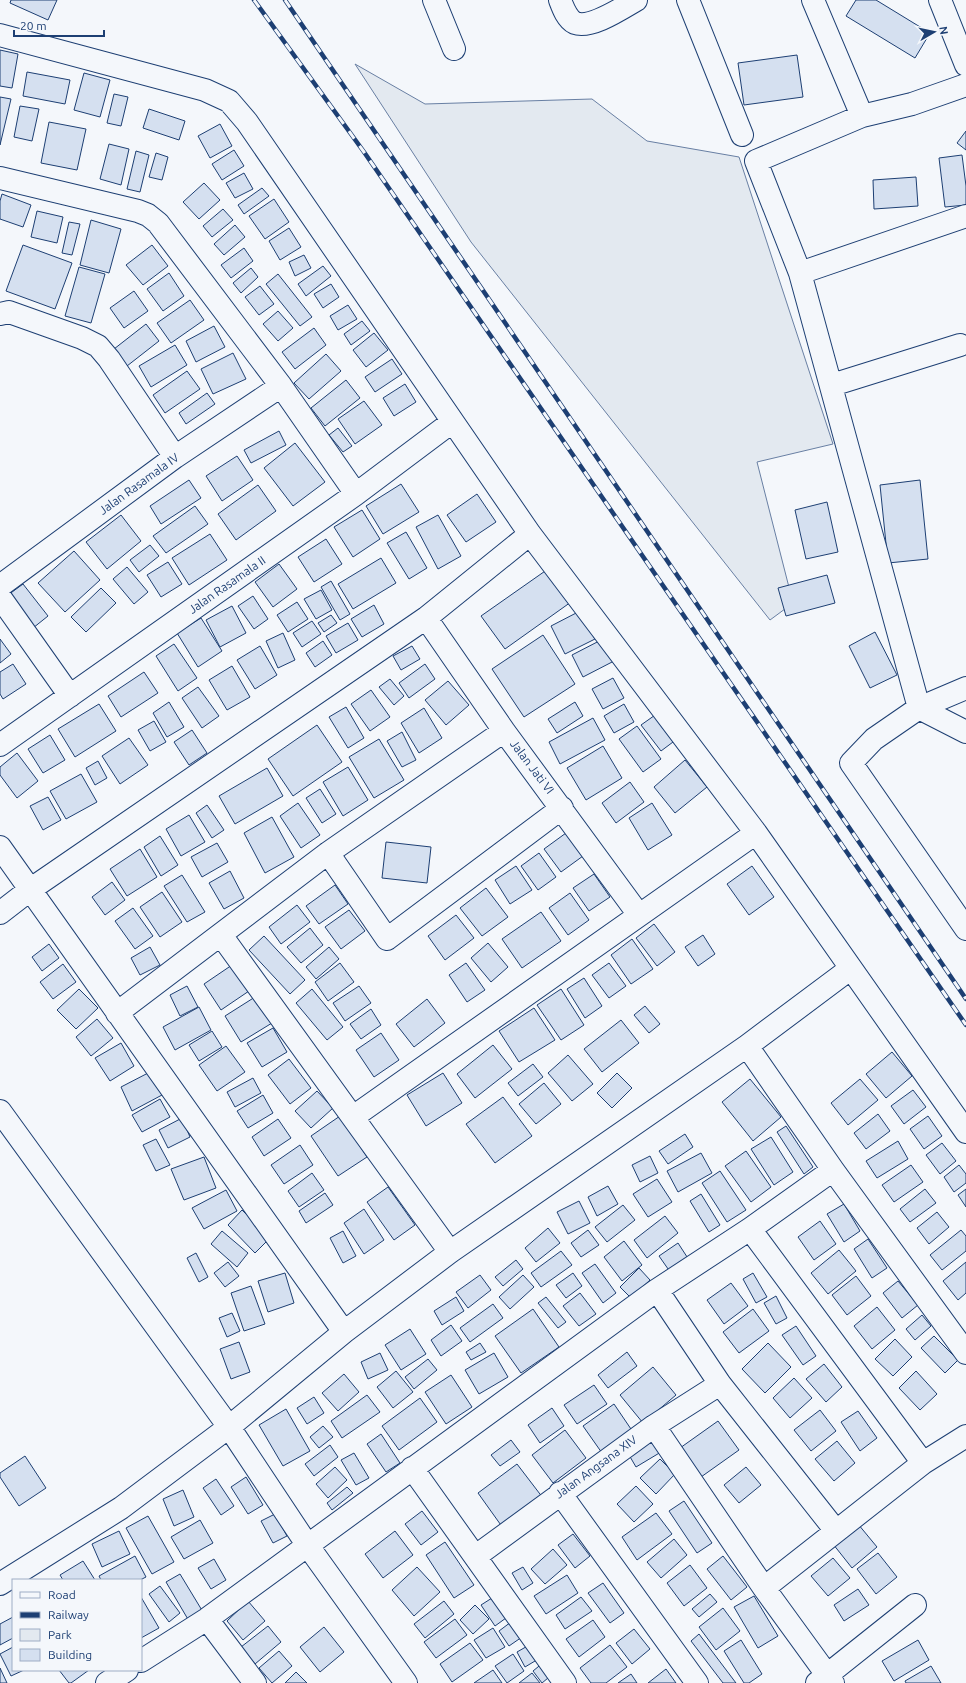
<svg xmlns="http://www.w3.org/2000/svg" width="966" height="1683" viewBox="0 0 966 1683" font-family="Ubuntu,sans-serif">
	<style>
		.green { fill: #e3e9f0; stroke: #687fa3 }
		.building { fill: #d5e0f0; stroke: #1d3f73 }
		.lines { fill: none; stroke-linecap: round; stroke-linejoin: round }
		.minor-casing { stroke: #1d3f73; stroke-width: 24 }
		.minor { stroke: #f4f7fb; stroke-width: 22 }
		.rail-casing { stroke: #1d3f73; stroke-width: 4.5 }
		.rail { stroke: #f4f7fb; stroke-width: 3; stroke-dasharray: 9; stroke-linecap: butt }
		.labels { text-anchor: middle; stroke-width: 3; stroke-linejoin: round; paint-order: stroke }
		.street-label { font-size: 12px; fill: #1d3f73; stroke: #f4f7fb }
	</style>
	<rect width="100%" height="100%" fill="#f4f7fb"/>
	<!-- green -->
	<path class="green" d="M355 64 425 104 592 99 647 141 739 157 833 444 757 462 793 603 770 620 471 242Z"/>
	<!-- building -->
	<path class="building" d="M11 0H57L48 20 10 3Z
		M856 0H876L930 33 915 58 846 16Z
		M0 50 18 54 12 88 0 86Z
		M797 55 803 97 744 105 738 63Z
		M27 72 70 80 65 104 23 96Z
		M84 73 110 80 100 117 74 110Z
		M114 94 128 97 121 126 107 123Z
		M0 97 11 99 0 145Z
		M20 106 39 109 32 141 14 137Z
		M149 109 185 121 179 140 143 128Z
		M49 122 86 129 77 170 41 163Z
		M220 124 232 146 210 158 198 136Z
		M966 131V150L957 143Z
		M109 144 129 149 121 185 100 179Z
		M234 150 244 166 222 180 212 164Z
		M136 151 149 155 140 192 127 189Z
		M156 153 168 157 162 180 149 177Z
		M962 155 966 186V205L945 207 939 158Z
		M244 173 253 189 235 198 226 183Z
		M916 177 918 206 874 209 873 180Z
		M204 183 220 200 199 219 183 202Z
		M262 188 269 196 244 214 238 205Z
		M2 194 31 205 23 227 0 219V201Z
		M274 199 289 222 265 239 249 216Z
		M223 209 233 220 212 237 203 226Z
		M37 211 63 217 57 243 31 237Z
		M91 220 121 229 109 273 80 265Z
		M69 222 80 224 72 255 62 253Z
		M235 225 245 237 224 255 214 244Z
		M289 228 301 247 280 260 269 241Z
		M23 245 72 263 55 309 6 291Z
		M152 245 168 266 143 285 126 265Z
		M244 248 253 261 231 278 221 265Z
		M304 255 311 268 295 276 289 262Z
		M323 266 331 276 306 296 298 284Z
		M79 267 105 274 91 323 65 316Z
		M251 268 258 277 241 293 233 283Z
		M169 273 184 296 163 311 147 289Z
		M278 274 312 317 300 326 266 284Z
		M331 284 339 297 323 308 314 294Z
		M260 286 274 304 259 315 245 297Z
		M134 291 148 311 124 328 110 308Z
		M190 300 204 320 171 343 157 323Z
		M348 305 357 319 338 330 330 316Z
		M278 311 293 328 278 341 263 324Z
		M362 321 370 331 351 345 344 334Z
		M146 324 159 341 127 366 114 349Z
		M214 326 225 347 196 362 186 341Z
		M314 328 326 345 295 369 282 352Z
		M374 333 388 350 366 367 353 350Z
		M175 345 187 365 151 387 139 366Z
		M233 353 246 379 213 394 201 369Z
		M326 354 341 371 309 399 294 383Z
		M392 359 402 374 375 392 365 377Z
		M187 371 200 389 165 413 153 395Z
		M346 380 360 398 325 426 311 408Z
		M405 384 416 402 394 416 383 398Z
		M207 393 215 404 186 424 179 413Z
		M364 401 382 425 355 444 338 419Z
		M338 428 352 446 343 452 329 435Z
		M279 431 286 445 251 463 244 450Z
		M295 443 325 482 293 506 264 468Z
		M237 456 253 480 222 501 206 476Z
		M189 480 201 498 161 524 150 506Z
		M920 480 928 559 888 563 880 485Z
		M401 484 419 512 383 534 366 506Z
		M258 485 276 511 236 540 218 514Z
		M477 494 496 522 466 542 447 515Z
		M827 502 838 552 806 559 795 510Z
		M195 506 208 524 166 553 153 536Z
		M362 510 380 539 353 557 334 527Z
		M121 515 141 541 107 569 86 542Z
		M438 515 461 556 438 569 416 527Z
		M406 532 427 568 409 579 387 543Z
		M210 534 227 560 189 585 172 558Z
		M326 539 342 564 314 582 298 557Z
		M150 545 159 556 139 572 130 560Z
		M74 551 100 580 65 612 38 583Z
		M381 558 396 583 353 609 338 584Z
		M168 562 182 584 161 597 147 575Z
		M279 564 297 589 273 607 255 582Z
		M127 567 148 592 134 604 113 579Z
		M548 569 571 602 505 649 481 616Z
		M827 575 835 603 786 616 778 588Z
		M331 581 350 614 340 620 321 587Z
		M23 584 48 616 33 628 8 595Z
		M101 588 116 603 86 632 71 617Z
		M321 590 332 610 316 619 304 599Z
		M253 596 268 619 254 629 238 606Z
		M297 602 308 619 288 632 277 615Z
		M374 605 384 624 362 637 351 619Z
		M232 606 246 633 220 647 206 620Z
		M580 611 595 639 565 654 551 626Z
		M331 615 337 623 324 632 318 623Z
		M201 618 222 651 198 667 177 633Z
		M312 621 321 634 302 647 293 633Z
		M348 623 358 640 336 653 326 636Z
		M875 632 897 675 870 688 849 646Z
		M283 633 295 660 278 668 266 641Z
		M543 635 575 684 524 717 492 669Z
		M0 639 11 654 0 663Z
		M603 639 614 661 583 677 572 655Z
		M323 641 332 655 315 667 306 653Z
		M174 644 197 678 178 691 156 656Z
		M260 646 277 675 255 689 237 660Z
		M412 646 420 659 401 670 393 656Z
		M13 664 26 684 3 699 0 694V672Z
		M425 664 435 679 409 698 399 683Z
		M232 666 250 697 227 710 209 680Z
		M144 672 158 693 121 717 108 696Z
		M613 678 624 698 603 709 592 689Z
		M390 679 404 696 394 705 379 687Z
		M448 681 469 705 446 725 425 700Z
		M198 687 219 716 202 728 182 698Z
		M371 690 390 717 370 731 351 704Z
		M169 702 184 727 167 737 153 713Z
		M575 702 583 716 557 733 548 719Z
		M99 704 116 731 75 757 58 729Z
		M624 704 634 722 614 733 604 716Z
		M346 707 364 738 348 748 329 717Z
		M424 708 442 738 419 753 401 723Z
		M658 713 677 739 661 751 641 725Z
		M593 718 605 740 560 764 549 742Z
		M154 721 166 742 150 751 138 730Z
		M317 725 342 762 293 796 268 759Z
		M637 726 661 759 643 772 619 739Z
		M192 730 207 753 189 765 174 742Z
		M402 732 416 760 402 767 387 741Z
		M50 735 65 760 43 773 28 749Z
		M129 738 148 765 120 784 102 756Z
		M379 739 404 780 374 798 349 757Z
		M603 746 622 778 586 800 567 768Z
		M17 753 38 781 17 798 0 775V767Z
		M685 760 707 787 675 813 654 787Z
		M98 761 107 778 95 785 86 768Z
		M348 767 368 800 343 816 323 782Z
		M267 768 283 796 235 824 219 796Z
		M81 774 97 802 66 819 50 791Z
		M630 782 644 802 616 823 602 803Z
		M320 789 336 814 322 823 306 798Z
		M48 797 61 820 43 830 30 806Z
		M298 803 320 835 301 848 280 816Z
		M652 803 672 835 648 850 629 818Z
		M207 805 224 830 212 838 196 813Z
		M189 815 205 842 181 856 166 829Z
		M272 817 294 857 265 873 244 833Z
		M566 833 583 856 561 872 544 849Z
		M160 836 178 865 161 876 144 847Z
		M386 842 431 847 427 883 382 878Z
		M217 843 228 862 202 877 191 857Z
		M140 849 157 877 127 896 110 869Z
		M539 853 556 877 538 890 521 866Z
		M516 866 532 890 510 904 495 880Z
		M752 866 774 897 749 915 727 884Z
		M230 871 244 898 224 909 209 883Z
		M594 874 610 897 589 911 573 888Z
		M182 875 205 912 187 922 164 886Z
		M112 882 125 900 105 915 92 897Z
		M335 885 348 904 319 924 306 906Z
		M486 888 508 917 482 936 460 908Z
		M162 892 182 922 160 937 140 907Z
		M570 893 589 920 568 935 549 908Z
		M297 905 310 922 281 944 269 927Z
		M133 908 153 936 135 949 115 921Z
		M349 910 365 931 341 949 325 927Z
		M541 912 561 941 522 968 502 939Z
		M456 915 474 938 445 960 428 936Z
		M654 924 675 952 657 966 636 938Z
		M310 928 323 945 301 963 287 947Z
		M703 935 715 954 698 966 685 947Z
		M264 936 305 980 290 994 249 950Z
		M632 939 653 969 631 984 611 955Z
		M488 943 508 967 491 982 471 958Z
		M49 944 59 958 42 971 32 957Z
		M150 947 160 965 140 975 131 958Z
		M329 947 339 959 316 979 306 967Z
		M340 963 354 982 328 1001 315 982Z
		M466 963 485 990 467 1002 449 975Z
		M609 963 626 986 609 998 592 975Z
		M63 964 76 982 53 999 40 982Z
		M232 965 249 991 221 1010 204 984Z
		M584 978 602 1006 585 1018 567 989Z
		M187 986 198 1007 180 1016 170 995Z
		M359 986 371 1003 345 1021 333 1003Z
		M79 989 98 1008 76 1029 57 1010Z
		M312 989 343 1027 327 1040 296 1003Z
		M561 989 584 1025 561 1040 537 1005Z
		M255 997 272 1023 241 1042 225 1016Z
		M427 999 445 1023 414 1047 396 1024Z
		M645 1006 660 1024 649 1033 634 1015Z
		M199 1007 211 1030 175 1050 163 1027Z
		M534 1008 555 1040 519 1062 499 1031Z
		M371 1009 381 1025 361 1039 350 1024Z
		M97 1019 113 1038 91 1056 76 1037Z
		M621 1020 639 1043 602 1072 584 1049Z
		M273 1028 287 1052 262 1067 247 1043Z
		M212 1031 222 1047 199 1061 189 1045Z
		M381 1033 399 1060 374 1077 356 1050Z
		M121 1043 134 1066 110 1081 95 1058Z
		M493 1045 512 1069 475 1098 457 1074Z
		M226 1046 245 1072 217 1091 199 1065Z
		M892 1052 912 1076 886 1098 866 1074Z
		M568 1055 593 1084 572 1101 548 1073Z
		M289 1059 311 1088 290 1104 268 1075Z
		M533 1064 543 1077 518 1096 508 1083Z
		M150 1072 162 1095 132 1111 121 1087Z
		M443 1073 462 1103 426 1126 407 1095Z
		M617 1073 632 1088 612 1108 597 1093Z
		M253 1078 261 1093 235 1107 227 1092Z
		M750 1079 781 1117 753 1141 722 1102Z
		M860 1079 878 1100 848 1125 831 1103Z
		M544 1083 561 1104 536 1124 519 1104Z
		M913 1090 926 1107 904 1124 891 1106Z
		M317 1091 333 1108 311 1128 295 1111Z
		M263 1095 273 1113 248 1128 237 1111Z
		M503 1097 532 1136 495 1163 466 1124Z
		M160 1099 170 1117 142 1132 132 1115Z
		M878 1114 890 1131 866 1149 854 1133Z
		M340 1116 367 1157 338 1176 311 1136Z
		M928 1116 942 1136 924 1149 910 1129Z
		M182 1118 190 1137 168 1148 159 1130Z
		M278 1119 291 1138 264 1156 252 1137Z
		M786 1126 813 1167 804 1174 777 1132Z
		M685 1134 693 1147 668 1164 659 1151Z
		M771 1137 793 1172 774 1185 751 1149Z
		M156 1139 170 1165 156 1171 143 1145Z
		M898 1141 908 1159 877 1178 866 1161Z
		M942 1143 956 1161 940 1174 926 1155Z
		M300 1145 313 1165 284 1184 271 1165Z
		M746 1151 771 1187 751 1202 725 1166Z
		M701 1153 712 1173 678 1192 667 1171Z
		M650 1156 658 1173 640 1182 632 1165Z
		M204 1157 216 1188 184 1200 171 1169Z
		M911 1165 923 1182 894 1202 882 1185Z
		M959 1165 966 1174V1183L954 1192 944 1177Z
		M720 1171 746 1210 727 1222 702 1183Z
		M312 1173 324 1190 299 1207 288 1191Z
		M657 1179 672 1202 648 1217 633 1194Z
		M608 1186 618 1204 597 1216 588 1197Z
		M388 1187 415 1225 394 1240 367 1202Z
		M925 1189 936 1203 910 1222 900 1209Z
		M966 1189V1207L958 1195Z
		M226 1190 237 1211 204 1229 192 1208Z
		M325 1193 333 1205 306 1223 299 1211Z
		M701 1194 720 1225 709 1232 690 1201Z
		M579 1201 590 1223 568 1234 557 1212Z
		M844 1204 860 1231 844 1242 827 1214Z
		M623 1205 635 1220 607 1242 595 1227Z
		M364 1209 384 1240 364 1254 344 1223Z
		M242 1210 270 1238 255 1253 228 1225Z
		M937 1212 949 1227 929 1244 917 1228Z
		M665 1216 678 1233 647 1258 634 1240Z
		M820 1221 836 1244 814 1260 798 1237Z
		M548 1228 560 1243 536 1262 525 1248Z
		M588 1230 599 1245 581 1257 571 1243Z
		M961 1230 966 1236V1251L942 1270 930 1255Z
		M222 1231 248 1253 237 1267 211 1244Z
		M343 1231 356 1256 343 1263 330 1238Z
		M868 1239 887 1268 872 1278 854 1249Z
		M624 1241 642 1265 622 1281 604 1257Z
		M678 1243 691 1263 673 1276 659 1256Z
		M839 1250 856 1271 828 1294 811 1273Z
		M561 1251 572 1265 541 1287 531 1273Z
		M196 1253 208 1277 199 1282 187 1258Z
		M516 1260 523 1269 503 1286 495 1277Z
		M228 1262 239 1276 225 1287 214 1273Z
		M966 1262V1293L958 1300 943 1281Z
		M595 1264 616 1293 603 1303 582 1273Z
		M639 1268 650 1280 631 1298 620 1287Z
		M285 1273 294 1303 268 1312 258 1281Z
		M573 1273 582 1286 566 1298 556 1285Z
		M753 1273 767 1297 756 1303 743 1279Z
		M480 1275 491 1290 468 1308 456 1292Z
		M523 1275 534 1287 510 1309 499 1297Z
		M856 1276 871 1296 847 1315 832 1295Z
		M898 1281 918 1305 902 1318 883 1293Z
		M731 1283 748 1306 724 1324 707 1300Z
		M251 1286 265 1324 244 1331 231 1293Z
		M580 1293 596 1314 579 1326 563 1306Z
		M776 1296 787 1318 776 1324 764 1303Z
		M456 1297 464 1311 442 1325 434 1311Z
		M546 1297 566 1322 558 1328 538 1303Z
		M493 1304 503 1318 470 1342 460 1328Z
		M877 1307 895 1330 872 1349 854 1326Z
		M533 1309 559 1347 521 1373 495 1336Z
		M753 1309 769 1331 739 1353 723 1332Z
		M232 1313 240 1331 227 1337 219 1318Z
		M922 1315 931 1326 915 1340 906 1329Z
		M451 1325 462 1341 441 1356 431 1340Z
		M796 1326 816 1356 803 1365 782 1335Z
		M410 1329 426 1354 401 1370 385 1345Z
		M934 1336 958 1360 945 1373 921 1348Z
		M895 1339 912 1357 893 1376 875 1359Z
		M239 1342 250 1372 231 1379 220 1349Z
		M480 1343 486 1352 471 1360 466 1352Z
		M768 1343 791 1367 765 1393 742 1369Z
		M627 1352 637 1366 608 1388 598 1375Z
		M380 1353 388 1370 368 1379 361 1362Z
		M494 1353 508 1377 479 1394 465 1370Z
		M428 1359 437 1370 414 1389 405 1377Z
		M824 1364 842 1387 826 1402 806 1379Z
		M653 1367 676 1395 643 1423 620 1395Z
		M396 1371 413 1392 393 1408 377 1387Z
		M916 1371 937 1394 920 1410 899 1388Z
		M344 1374 359 1392 338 1411 322 1393Z
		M451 1375 472 1407 446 1424 425 1392Z
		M794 1378 812 1398 790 1418 773 1398Z
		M594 1385 607 1404 577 1424 564 1405Z
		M367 1395 380 1412 342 1438 331 1421Z
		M314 1397 324 1413 307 1424 297 1408Z
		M420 1398 437 1422 399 1450 382 1426Z
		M614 1404 633 1432 602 1453 583 1426Z
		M552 1408 564 1426 540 1443 528 1425Z
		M286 1409 310 1451 283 1466 259 1425Z
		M820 1410 836 1431 811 1451 794 1430Z
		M858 1411 877 1438 860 1451 841 1422Z
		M718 1421 739 1450 701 1477 680 1448Z
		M323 1426 333 1437 319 1448 310 1437Z
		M565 1430 586 1458 553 1483 532 1455Z
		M381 1434 400 1463 386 1472 367 1444Z
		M511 1440 520 1452 500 1466 491 1455Z
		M654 1440 661 1452 636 1467 629 1455Z
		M837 1441 855 1463 834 1481 815 1459Z
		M330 1445 338 1457 314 1476 305 1464Z
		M354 1453 369 1478 356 1485 341 1460Z
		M25 1456 46 1488 19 1506 0 1477V1473Z
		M660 1459 675 1474 656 1494 640 1478Z
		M517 1464 543 1498 503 1528 478 1493Z
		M335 1467 347 1480 328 1498 316 1484Z
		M746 1467 761 1485 739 1503 724 1485Z
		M246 1477 263 1505 248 1514 231 1487Z
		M216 1479 234 1506 221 1515 203 1488Z
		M636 1486 653 1504 634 1522 617 1504Z
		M347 1487 353 1493 332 1510 327 1503Z
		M183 1490 194 1517 174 1526 163 1499Z
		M684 1501 712 1543 697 1553 669 1511Z
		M422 1511 438 1532 421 1545 405 1524Z
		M656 1513 672 1534 637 1560 622 1537Z
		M275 1514 287 1536 273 1543 261 1521Z
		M148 1516 174 1562 152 1574 126 1528Z
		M200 1520 213 1543 184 1559 171 1537Z
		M858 1524 877 1547 852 1568 833 1544Z
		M119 1531 130 1554 102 1567 92 1544Z
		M395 1531 413 1555 383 1578 365 1554Z
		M573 1534 590 1556 575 1568 558 1545Z
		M674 1539 687 1555 661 1578 647 1562Z
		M445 1542 474 1585 454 1598 426 1555Z
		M553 1549 567 1565 545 1584 531 1569Z
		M878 1553 897 1577 876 1594 857 1569Z
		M135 1556 146 1577 140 1580H101L99 1576Z
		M723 1556 747 1587 731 1600 707 1569Z
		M833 1558 850 1578 828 1596 811 1576Z
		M214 1559 226 1580 211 1589 198 1568Z
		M83 1561 95 1580H63L60 1575Z
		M690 1565 707 1588 684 1606 667 1583Z
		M417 1567 440 1592 414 1616 392 1590Z
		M523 1567 533 1583 522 1590 512 1573Z
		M180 1574 203 1612 189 1621 166 1582Z
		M567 1575 578 1593 546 1614 534 1596Z
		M603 1583 624 1613 610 1623 588 1593Z
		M160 1586 180 1613 169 1622 149 1594Z
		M858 1589 869 1605 844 1621 834 1605Z
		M710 1594 717 1602 699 1617 692 1609Z
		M754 1596 778 1636 758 1648 734 1607Z
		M141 1597 159 1628 141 1638Z
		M581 1597 592 1611 565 1629 556 1615Z
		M492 1598 506 1618 495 1626 481 1605Z
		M248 1601 265 1621 243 1640 227 1621Z
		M444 1601 454 1614 425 1638 414 1624Z
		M475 1605 489 1619 473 1634 460 1620Z
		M723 1608 740 1631 716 1650 699 1627Z
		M13 1617V1638L0 1645V1624Z
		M455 1619 467 1635 436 1658 424 1642Z
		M593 1620 605 1637 579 1657 566 1639Z
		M511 1622 522 1637 509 1646 499 1631Z
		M268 1626 281 1642 255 1664 241 1647Z
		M324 1627 344 1652 320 1672 300 1647Z
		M493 1628 505 1647 486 1658 474 1640Z
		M634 1629 650 1649 632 1664 616 1643Z
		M699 1634 736 1683H723L691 1641Z
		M741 1640 762 1674 749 1683H744L724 1651Z
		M918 1640 929 1660 894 1681 882 1661Z
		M470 1643 483 1660 452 1682 440 1664Z
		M531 1644 540 1658 525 1667 517 1652Z
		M610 1645 627 1667 606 1683H591L580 1668Z
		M13 1647V1670H24L11 1676 0 1654Z
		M279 1651 292 1666 272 1683 259 1668Z
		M513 1654 524 1671 507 1683 495 1666Z
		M544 1662 554 1673 542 1683 533 1671Z
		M931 1666 941 1683H906L905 1681Z
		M0 1668 7 1683H0Z
		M666 1669 676 1683H648Z
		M59 1670H89L71 1683H69Z
		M493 1670 502 1683H474Z
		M296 1672 307 1683H285Z
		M532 1673 540 1683H519Z
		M631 1674 637 1683H618Z"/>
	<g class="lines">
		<defs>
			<path id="minor" d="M434 0 454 49
				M560 0C563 8 567 19 575 23 591 29 622 8 636 0
				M688 0 742 135
				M813 0 862 116
				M940 0 966 65
				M0 35 205 90 229 101 247 122 530 534 756 833 966 1132
				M966 85 912 104 862 116 756 161 800 273 919 708 966 732
				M0 178 138 211 148 215 158 223 281 386 356 494
				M800 273 966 216
				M0 314 9 312 82 338 98 346 109 359 175 457
				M832 385 960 345
				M0 586 175 457 281 386
				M0 597 70 696
				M426 618 504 731 639 915
				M966 688 919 708 874 739 851 763 966 929
				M0 745 356 494 452 422
				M0 847 344 1332
				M328 853 387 939 562 808
				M0 913 31 889 426 618 530 534
				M221 935 450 1252
				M117 1013 328 853 504 731
				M747 1046 833 1170 966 1353
				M0 1111 229 1427 308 1546 406 1683
				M353 1117 756 833
				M750 1229 923 1463
				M657 1290 720 1384 836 1531
				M654 1426 764 1588 833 1683
				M412 1468 565 1683
				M560 1493 697 1683
				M476 1556 654 1426 720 1384
				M0 1584 121 1508 229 1427 344 1332 450 1252 747 1046 850 969
				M764 1588 923 1463 966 1436
				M207 1619 255 1683
				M141 1661 207 1619 657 1290 750 1229 833 1170
				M107 1683 127 1670
				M817 1683 915 1605"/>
		</defs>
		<!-- minor casing -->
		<use href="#minor" class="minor-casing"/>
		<!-- minor -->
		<use href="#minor" class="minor"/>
		<defs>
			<path id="rail" d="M254 0 364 152 966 1025
				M285 0 966 999"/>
		</defs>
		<!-- rail casing -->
		<use href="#rail" class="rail-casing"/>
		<!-- rail -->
		<use href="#rail" class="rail"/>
	</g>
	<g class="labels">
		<!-- street labels -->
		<g class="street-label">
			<text transform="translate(139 484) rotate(-36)" y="4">Jalan Rasamala IV</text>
			<text transform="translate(227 585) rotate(-35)" y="4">Jalan Rasamala II</text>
			<text transform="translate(532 767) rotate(53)" y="4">Jalan Jati VI</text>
			<text transform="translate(596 1467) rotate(-36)" y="4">Jalan Angsana XIV</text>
		</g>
	</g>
	<!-- legend -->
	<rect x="12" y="1579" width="130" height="92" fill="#f4f7fb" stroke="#9eadc5"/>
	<rect x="20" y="1592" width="20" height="6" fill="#f4f7fb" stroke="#9eadc5"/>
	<text x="48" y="1599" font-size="12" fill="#1d3f73">Road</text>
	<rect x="20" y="1612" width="20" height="6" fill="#1d3f73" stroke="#9eadc5"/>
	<text x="48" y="1619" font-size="12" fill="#1d3f73">Railway</text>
	<rect x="20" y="1629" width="20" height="12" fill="#e3e9f0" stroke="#9eadc5"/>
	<text x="48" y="1639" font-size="12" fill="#1d3f73">Park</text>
	<rect x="20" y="1649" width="20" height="12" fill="#d5e0f0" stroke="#9eadc5"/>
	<text x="48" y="1659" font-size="12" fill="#1d3f73">Building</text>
	<!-- north arrow -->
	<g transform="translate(934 32) rotate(81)" stroke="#f4f7fb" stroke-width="3" paint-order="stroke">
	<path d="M0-3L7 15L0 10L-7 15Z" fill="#1d3f73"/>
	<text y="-6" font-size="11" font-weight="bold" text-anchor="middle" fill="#1d3f73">N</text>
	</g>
	<!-- scale -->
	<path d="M14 30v6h90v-6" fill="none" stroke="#1d3f73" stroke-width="2"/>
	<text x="20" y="30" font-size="12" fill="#1d3f73" stroke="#f4f7fb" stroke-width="3" paint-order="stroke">20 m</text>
</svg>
